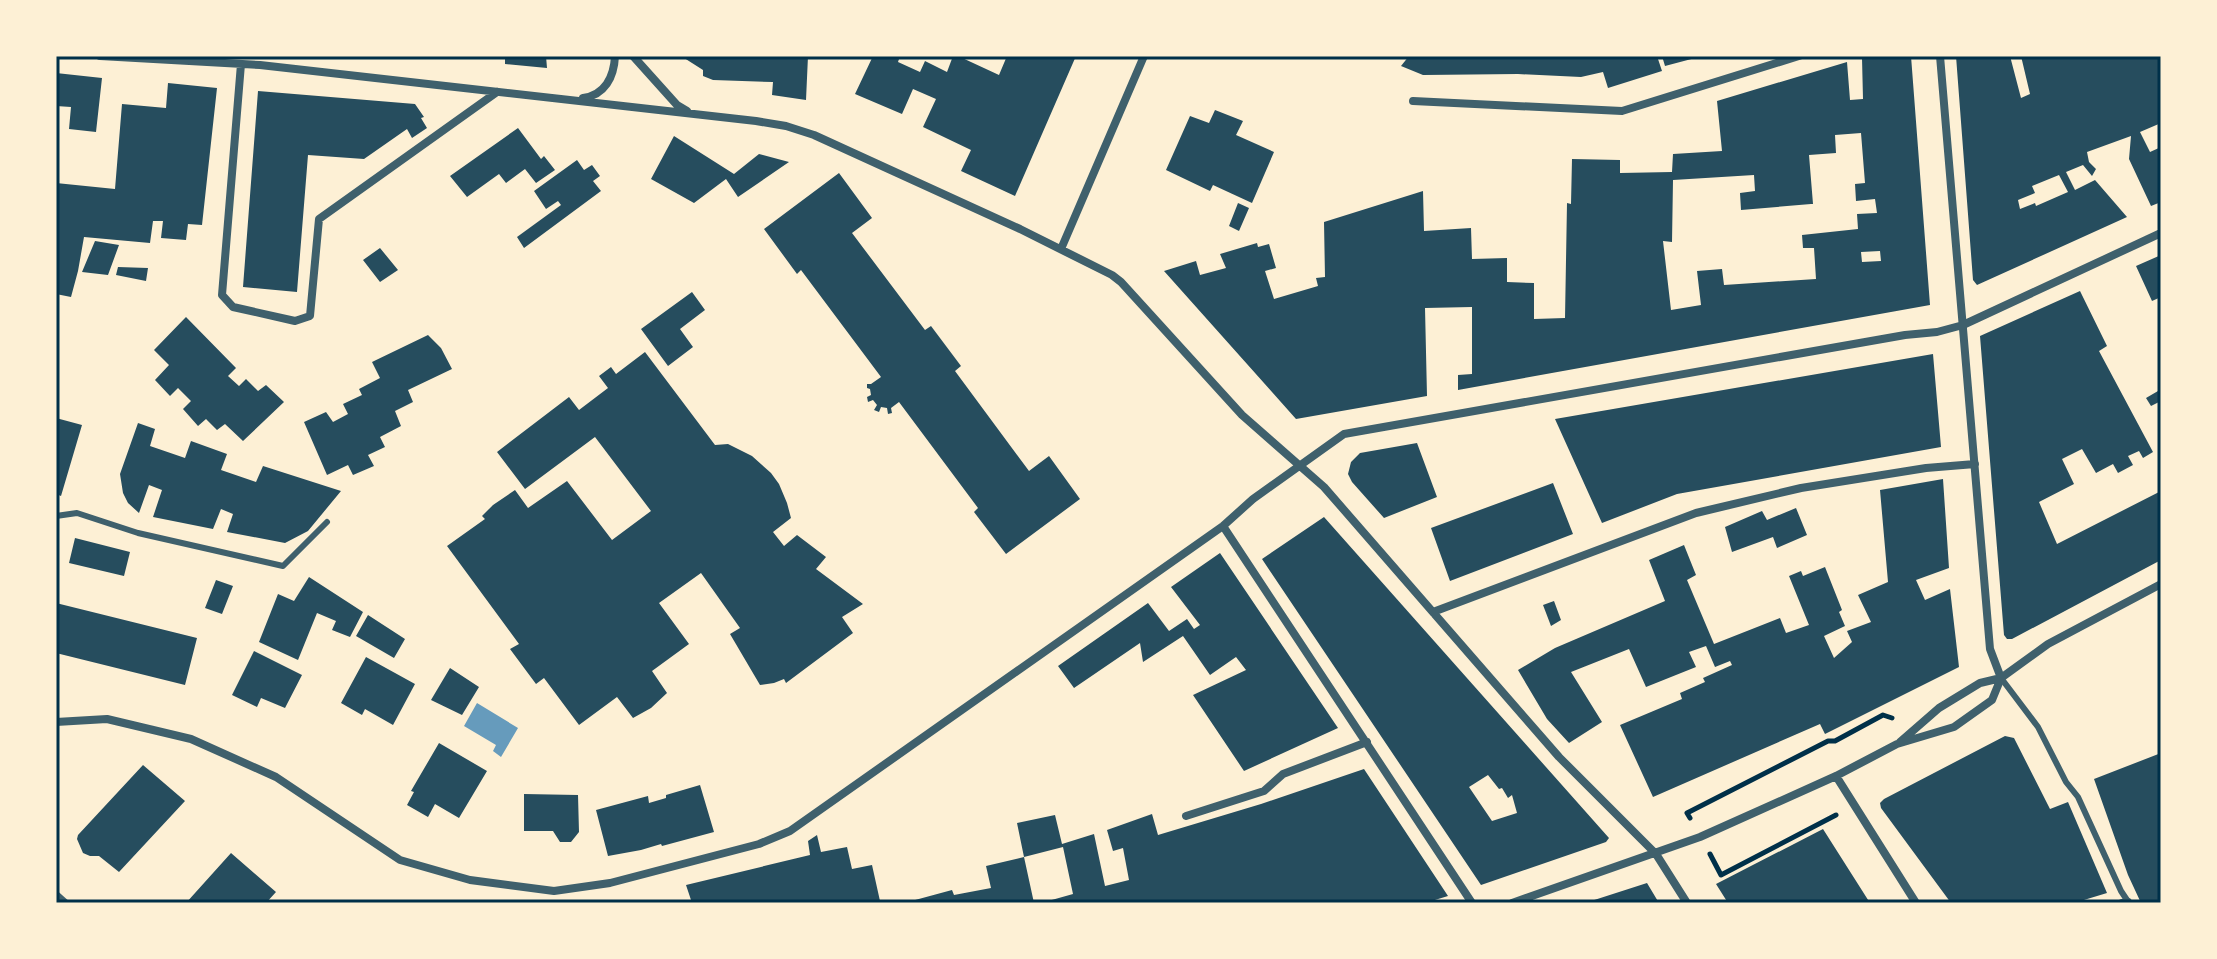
<svg xmlns="http://www.w3.org/2000/svg" width="2217" height="959" viewBox="0 0 2217 959" font-family="'PT Sans',sans-serif">
	<style>
		.water { fill: #669bbc }
		.building { fill: #264d5e; fill-rule: evenodd }
		.lines { fill: none; stroke-linecap: round; stroke-linejoin: round }
		.path { stroke: #003049; stroke-width: 5 }
		.service { stroke: #3f606c; stroke-width: 6 }
		.minor { stroke: #3f606c; stroke-width: 8 }
		.neatline { fill: none; stroke: #003049; stroke-width: 3 }
	</style>
	<rect width="100%" height="100%" fill="#fdf0d5"/>
	<!-- water -->
	<path class="water" d="M477 703 518 728 501 757 493 751 496 745 464 726Z"/>
	<!-- building -->
	<path class="building" d="M505 56H546L547 68 505 64Z
		M681 56H808L806 100 772 95 773 82 713 80 703 76V70Z
		M873 56H900L898 62 920 72 925 61 947 72 953 56H958L999 75 1007 56H1076L1015 196 961 171 971 150 923 127 936 99 913 89 902 114 855 94Z
		M1409 56H1657L1662 71 1608 88 1603 72 1581 77 1518 74 1423 75 1401 66Z
		M1662 56H1699V57L1665 66Z
		M1868 56H1911L1930 305 1458 390V375L1472 374V307L1425 308 1427 396 1296 419 1164 271 1196 261 1200 275 1226 268 1220 254 1257 243 1258 247 1269 244 1276 268 1265 271 1274 299 1318 286 1316 278 1325 277 1324 222 1423 191 1424 231 1471 228 1472 259 1507 258V282L1534 283V319L1565 318 1567 203 1571 204 1572 159 1620 160V173L1672 172 1673 154 1722 151 1717 101 1847 62 1850 100 1863 99 1862 58ZM1861 133 1865 183 1855 184 1856 201 1875 199 1877 213 1857 214 1858 229 1802 235 1803 248H1814L1816 279 1724 285 1722 269 1697 271 1701 305 1671 310 1663 241 1672 242 1673 180 1754 175 1755 191 1740 193 1741 210 1811 204H1813L1809 155 1836 153 1835 135ZM1880 251 1881 261 1862 262 1861 252Z
		M1956 56H2010L2021 98 2030 94 2021 56H2161V123L2140 132 2150 152 2161 147V202L2151 206 2129 159 2131 136 2087 152 2089 162 2096 169 2092 176 2083 165 2066 172 2075 190 2095 180 2127 217 1977 285 1973 280ZM2059 175 2068 192 2036 206 2035 203 2020 209 2018 200 2035 193 2032 186Z
		M56 73 102 78 96 132 69 129 71 107 56 106Z
		M168 83 217 88 202 225 188 224 186 240 161 238 163 221H153L150 243 84 237 78 271 71 297 56 294V183L115 189 122 104 166 108Z
		M258 91 415 104 424 117 421 118 427 128 412 138 407 129 364 159 308 155 297 292 243 287Z
		M1215 110 1243 121 1236 135 1274 152 1252 203 1213 185 1210 191 1166 170 1190 116 1209 123Z
		M518 128 541 159 544 156 555 170 536 183 525 169 506 183 499 174 467 197 450 176Z
		M674 136 734 174 759 154 789 162 738 197 726 179 694 203 651 179Z
		M577 160 584 170 592 165 600 176 593 181 601 191 524 248 517 237 561 205 558 201 546 209 534 191Z
		M839 173 872 218 852 233 925 330 931 326 961 366 955 371 1029 471 1049 456 1080 499 1006 554 974 512 978 508 899 402 891 408 892 413 888 414 887 408 881 407 879 412 874 410 877 405 873 400 868 402 867 397 871 395 870 389 867 388V384H871L881 377 801 270 797 274 764 229Z
		M1238 203 1249 208 1239 231 1229 226Z
		M95 241 119 245 108 275 82 272Z
		M380 248 398 270 380 282 363 260Z
		M2161 255V297L2152 301 2136 266Z
		M118 267 148 268 146 281 116 275Z
		M2080 291 2107 346 2099 351 2153 452 2143 458 2139 451 2128 456 2133 465 2118 473 2113 464 2096 473 2082 449 2062 459 2074 484 2039 502 2057 544 2161 491V560L2012 639H2007L2004 635 1980 336Z
		M692 292 705 310 680 329 693 347 668 366 641 329Z
		M186 317 236 368 228 376 239 386 246 379 258 391 266 385 284 402 243 441 225 424 217 430 206 419 198 426 183 409 191 401 178 388 170 396 155 380 169 365 154 350Z
		M428 335 441 348 452 369 408 390 413 402 395 411 401 426 380 437 385 447 368 455 374 466 353 475 348 465 327 475 304 422 326 412 333 422 348 414 343 404 362 395 359 389 380 378 372 362Z
		M645 352 715 445 728 444 752 456 771 473 779 484 787 503 791 518 773 532 784 546 797 535 826 557 816 569 863 604 842 617 853 633 786 683 784 679 774 683 760 685 730 634 740 628 701 573 659 603 689 644 652 671 667 693 651 708 633 718 617 697 579 725 544 678 536 684 510 649 519 644 447 546 485 519 482 516 493 505 515 490 528 508 567 481 612 540 651 511 595 437 525 489 497 452 569 397 579 410 608 388 599 376 611 367 616 374Z
		M1933 354 1941 447 1677 494 1602 523 1555 419Z
		M2158 391 2161 401 2151 406 2146 398Z
		M56 418 82 425 61 496 56 494Z
		M138 423 155 429 150 446 185 458 191 441 227 454 221 470 256 482 263 466 341 491 308 531 285 543 227 532 233 514 221 509 213 529 153 517 162 490 149 485 139 513 128 503 123 493 120 474Z
		M1417 443 1437 497 1384 518 1352 482 1348 474 1351 462 1360 453Z
		M1943 479 1949 568 1916 580 1925 600 1950 589 1959 667 1825 734 1820 724 1653 797 1620 725 1682 699 1680 693 1705 682 1703 678 1732 665 1730 661 1715 667 1706 646 1689 652 1696 667 1646 687 1629 649 1571 672 1602 722 1569 743 1547 719 1518 670 1555 648 1665 601 1649 560 1684 545 1696 575 1687 580 1714 644 1780 618 1786 633 1809 625 1789 576 1801 571 1803 576 1825 567 1842 610 1839 612 1845 626 1824 636 1834 658 1852 642 1847 631 1871 622 1858 595 1888 582 1880 490Z
		M1553 483 1573 534 1450 581 1431 528Z
		M1796 508 1807 535 1777 548 1773 537 1732 552 1725 527 1762 511 1767 520Z
		M1324 517 1609 838 1606 842 1481 885 1262 559ZM1488 775 1499 789 1502 788 1508 798 1512 795 1517 813 1492 821 1469 787Z
		M75 538 130 552 124 576 69 563Z
		M1220 553 1338 728 1244 771 1193 695 1246 670 1236 657 1210 675 1183 636 1143 662 1140 643 1074 688 1058 666 1148 603 1169 631 1187 619 1194 629 1200 625 1171 587Z
		M309 577 363 612 350 637 332 630 336 621 317 613 298 660 259 642 278 594 294 601Z
		M216 580 233 586 222 614 205 608Z
		M1554 601 1561 620 1551 626 1543 605Z
		M56 603 197 638 185 685 56 653Z
		M368 615 405 639 394 658 356 636Z
		M254 651 302 675 285 708 261 698 257 707 232 695Z
		M366 657 415 684 393 725 365 709 362 715 341 703Z
		M450 668 479 687 462 715 431 700Z
		M2005 736 2014 738 2050 809 2068 802 2107 893 2074 903H1951L1881 808 1880 803 1884 799Z
		M439 743 487 771 459 818 435 804 428 817 407 805 414 792 411 791Z
		M2161 753V903H2141L2128 875 2094 779Z
		M143 765 185 801 119 872 99 856H90L83 853 77 839 78 835Z
		M1364 769 1448 896 1425 903H1041L1073 894 1063 847 1024 857 1017 823 1055 815 1062 844 1094 834 1105 886 1129 880 1123 848 1113 851 1107 830 1152 814 1158 835 1261 804Z
		M700 785 714 832 662 846 661 844 641 850 608 856 596 810 648 796 649 803 666 798V795Z
		M524 794 578 795 579 832 571 842H560L553 831H524Z
		M1823 829 1870 903H1728L1716 884Z
		M817 835 821 852 847 847 852 869 872 865 880 901 872 903H692L686 885 810 855 808 841Z
		M231 853 276 892 266 903H186Z
		M1024 857 1034 903H904L952 890 954 895 991 888 986 866Z
		M1647 883 1659 903H1588V902Z"/>
	<g class="lines">
		<!-- path -->
		<path class="path" d="M1690 818 1687 813 1828 741H1835L1883 715 1892 718
			M1710 854 1721 875 1836 815"/>
		<!-- service -->
		<path class="service" d="M56 516 77 513 138 533 283 566 327 522
			M2001 678 2038 727 2066 782 2078 797 2121 891 2129 903"/>
		<!-- minor -->
		<path class="minor" d="M100 56 260 65 756 121 786 126 814 135 1020 229 1112 275 1121 282 1242 415 1324 487 1559 757 1656 854 1687 903
			M633 56 677 105 687 111
			M1940 56 1990 649 2001 678
			M241 64 222 295 233 307 295 321 310 316 319 219 497 92
			M583 98C605 95 614 77 615 56
			M1413 101 1622 111 1799 56
			M1061 249 1144 56
			M1223 526 1472 903
			M1433 612 1696 513 1801 488 1926 468 1975 464
			M56 722 107 719 191 739 276 777 400 860 470 880 554 891 610 883 759 844 790 831 1223 526 1253 499 1344 434 1905 335 1937 332 1963 325 2161 233
			M1900 742 1939 708 1980 683 2001 678 2048 644 2161 584
			M1836 776 1916 903
			M1186 816 1264 791 1283 774 1367 742
			M56 895 65 903
			M1512 903 1700 837 1836 776 1897 744 1954 727 1992 700 2001 678
			M2122 903 2128 902"/>
	</g>
	<!-- border -->
	<rect width="2217" height="959" fill="none" stroke="#fdf0d5" stroke-width="116"/>
	<rect x="58" y="58" width="2101" height="843" class="neatline"/>
</svg>
